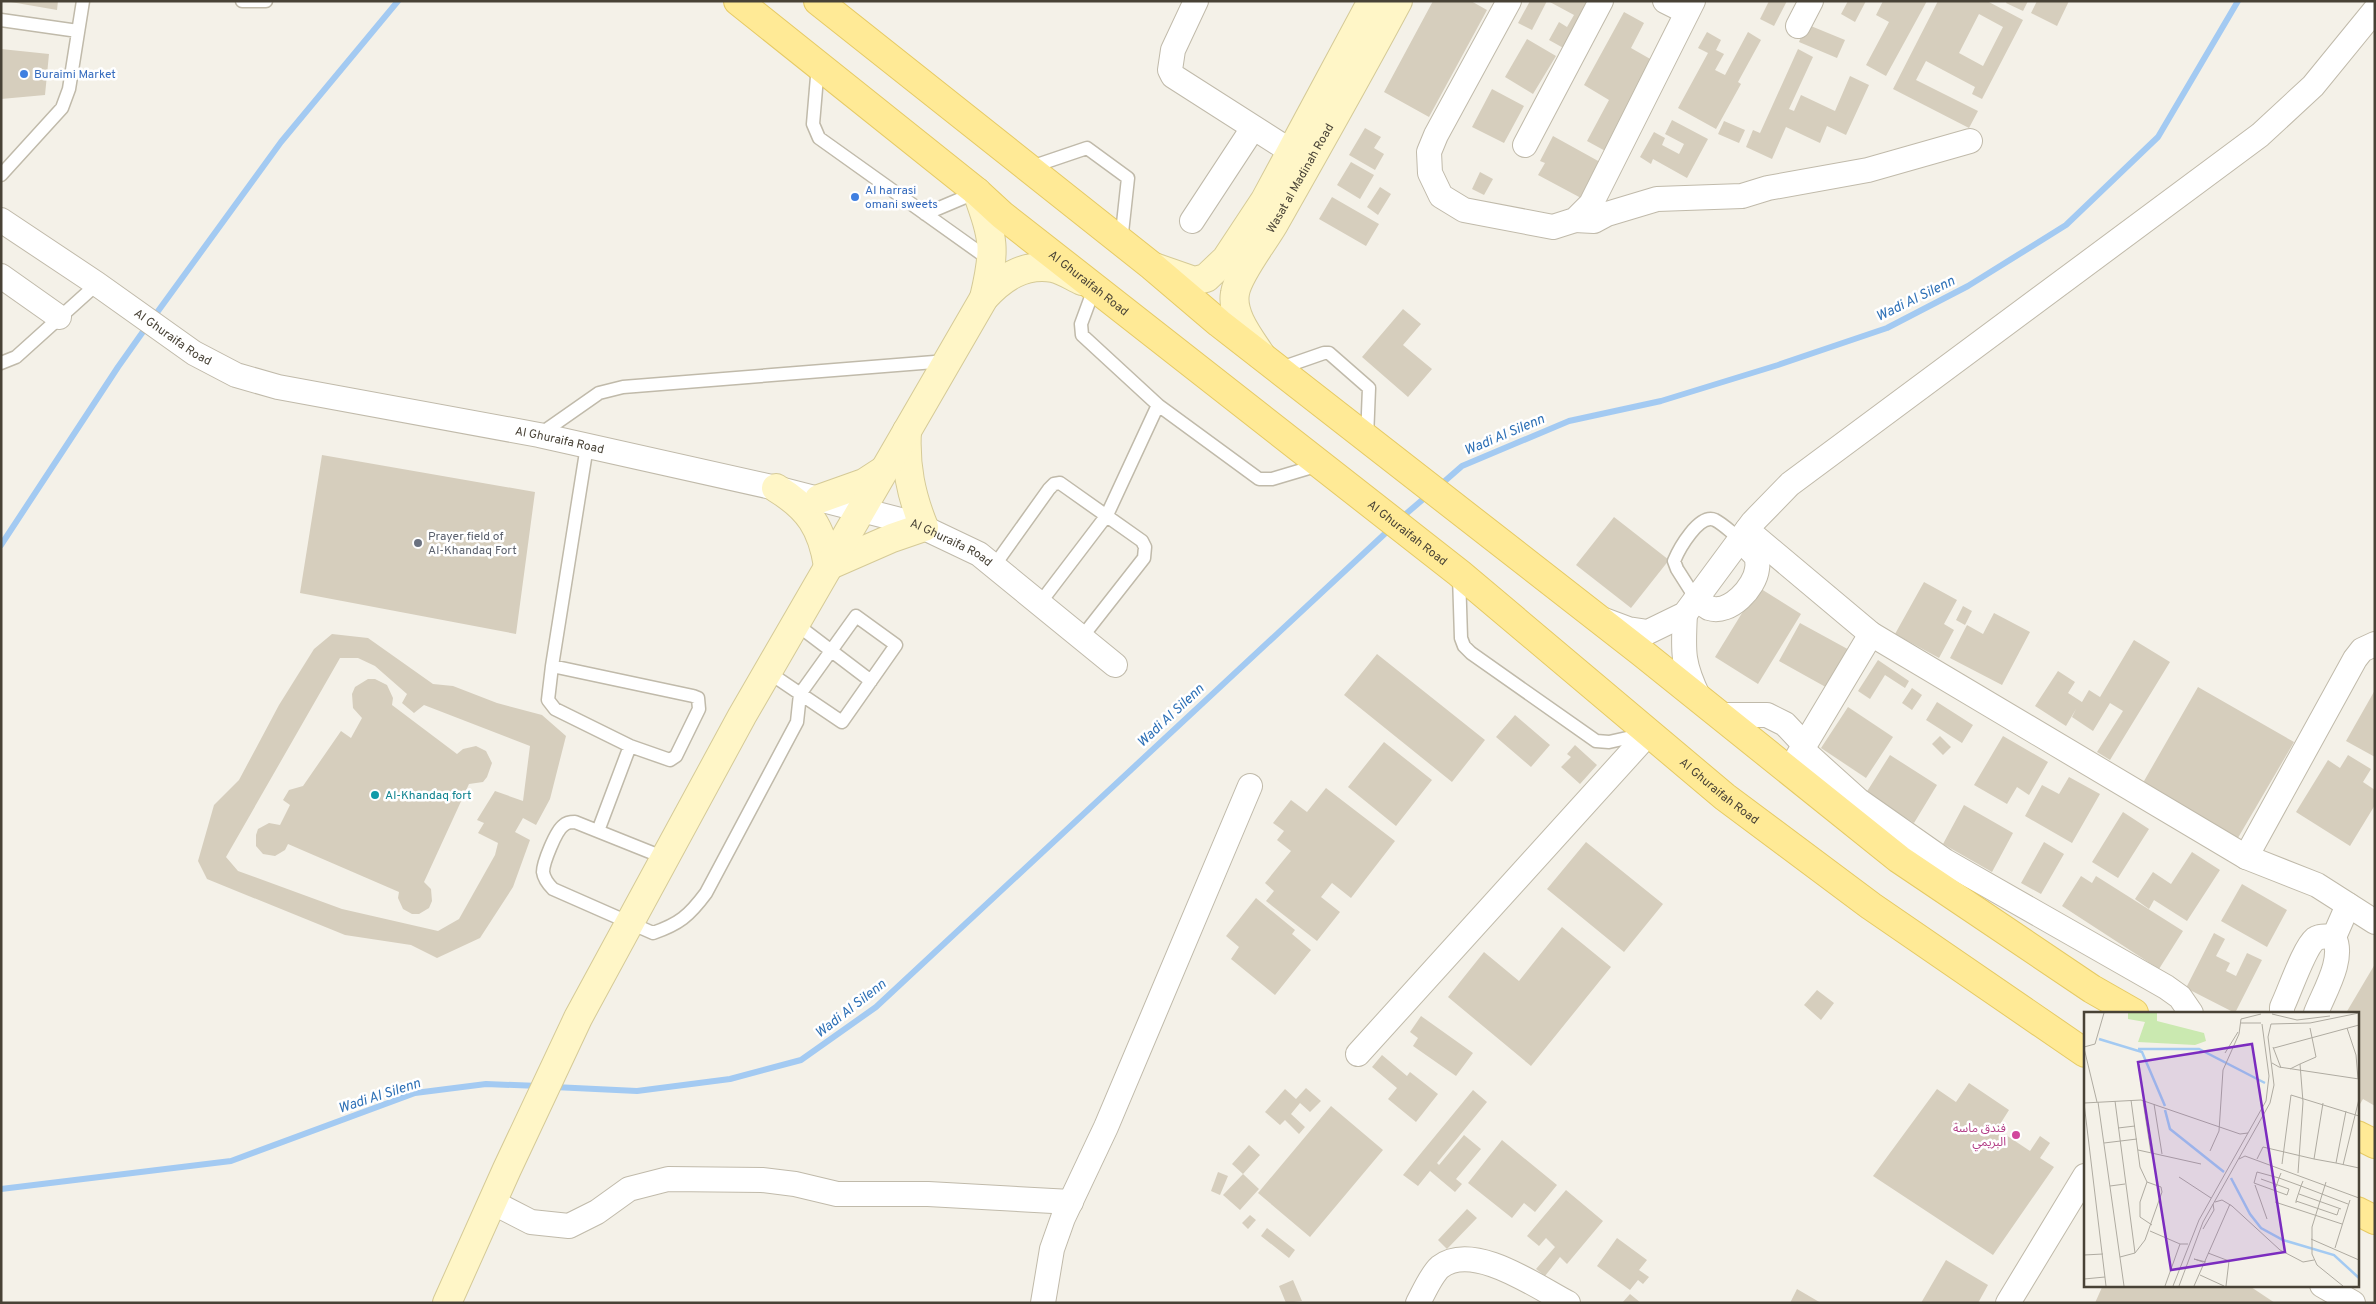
<svg xmlns="http://www.w3.org/2000/svg" width="2376" height="1304" viewBox="0 0 2376 1304" font-family="Overpass,'Noto Sans Arabic',sans-serif">
	<style>
		.lines { fill: none; stroke-linecap: round; stroke-linejoin: round }
		.stream { stroke: #a3caf2; stroke-width: 6 }
		.building { fill: #d6cebd; fill-rule: evenodd }
		.lane-casing { stroke: #c0baaa; stroke-width: 15 }
		.street-casing { stroke: #c0baaa; stroke-width: 26 }
		.secondary-casing { stroke: #d5ca97; stroke-width: 30 }
		.primary-casing { stroke: #e6ca64; stroke-width: 30 }
		.lane { stroke: #fff; stroke-width: 12 }
		.street { stroke: #fff; stroke-width: 24 }
		.secondary { stroke: #fff6c7; stroke-width: 28 }
		.primary { stroke: #ffea96; stroke-width: 28 }
		.shop-dot { fill: #3f7fe0; stroke: #fff; stroke-width: 2 }
		.worship-dot { fill: #6b7280; stroke: #fff; stroke-width: 2 }
		.culture-dot { fill: #0f9aa8; stroke: #fff; stroke-width: 2 }
		.hotel-dot { fill: #d1479c; stroke: #fff; stroke-width: 2 }
		.labels { text-anchor: middle; stroke-width: 5; stroke-linejoin: round; paint-order: stroke }
		.shop-label { font-size: 12px; fill: #366cbe; stroke: #fff; text-anchor: start }
		.street-label { font-size: 12px; fill: #484236; stroke: #fff }
		.worship-label { font-size: 12px; fill: #5b616d; stroke: #fff; text-anchor: start }
		.culture-label { font-size: 12px; fill: #0d838f; stroke: #fff; text-anchor: start }
		.hotel-label { font-size: 12px; fill: #b23c85; stroke: #fff; text-anchor: end }
		.water-label { font-size: 14px; font-style: italic; fill: #2d70b6; stroke: #fff }
		.inset-river { fill: none; stroke: #a3caf2; stroke-width: 2.5 }
		.inset-road { fill: none; stroke: #afaba1; stroke-width: 1 }
		.view { fill: #7b2cbf; fill-opacity: 0.15; stroke: #7b2cbf; stroke-width: 2.5 }
		.inset-edge { fill: none; stroke: #484236; stroke-width: 2.5 }
	</style>
	<rect width="100%" height="100%" fill="#f4f1e8"/>
	<g class="lines">
		<!-- stream -->
		<path class="stream" d="M153 318 281 142 398 1
			M1438 487 1462 466 1569 421 1661 401 1778 365 1887 328 1968 286 2066 225 2158 137 2238 1
			M1400 519 1428 495
			M1 545 118 367 147 326
			M554 1087 637 1091 730 1079 801 1060 876 1007 1391 528
			M1 1189 231 1161 415 1093 486 1084 539 1086"/>
	</g>
	<!-- building -->
	<path class="building" d="M5 1H58L57 10Z
		M1433 1H1471L1487 10 1429 117 1384 92Z
		M1530 1H1547L1532 30 1518 23Z
		M1548 1H1594L1567 50 1549 40 1559 22 1567 27 1574 15Z
		M1769 1H1787L1774 26 1760 19Z
		M1848 1H1866L1855 22 1841 14Z
		M1883 1H1927L1886 76 1866 65 1889 22 1876 15Z
		M1938 1H1987L2023 20 1982 99 1972 94 1975 87 1926 61 1916 80 1978 111 1969 128 1893 89ZM1979 14 2003 27 1983 66 1959 53Z
		M2007 1H2028L2023 11 2006 3Z
		M2037 1H2069L2057 26 2031 13Z
		M1624 12 1644 23 1631 48 1659 64 1609 153 1587 141 1609 100 1584 85Z
		M1806 24 1845 40 1837 58 1799 42Z
		M1707 32 1721 40 1716 50 1724 54 1715 70 1725 75 1748 32 1761 40 1738 82 1741 84 1716 129 1678 108 1708 53 1698 48Z
		M1527 39 1556 56 1533 94 1505 77Z
		M1 49 49 54 45 95 1 99Z
		M1798 49 1813 57 1789 109 1794 111 1801 95 1835 111 1850 76 1869 85 1846 135 1827 126 1820 143 1786 127 1772 159 1746 147 1753 130 1760 133Z
		M1492 89 1524 106 1504 143 1472 127Z
		M1672 120 1708 139 1687 178 1653 159 1651 164 1640 157 1654 132 1665 138 1662 145 1679 154 1684 144 1665 134Z
		M1724 121 1745 130 1739 143 1718 134Z
		M1365 128 1381 137 1374 148 1384 154 1375 170 1349 155Z
		M1553 136 1600 162 1581 198 1538 175 1545 163 1540 161Z
		M1351 162 1374 175 1360 199 1337 185Z
		M1480 172 1493 179 1484 195 1472 189Z
		M1380 187 1391 194 1378 215 1367 207Z
		M1332 197 1379 224 1366 246 1319 219Z
		M1403 309 1421 324 1403 345 1432 369 1408 397 1362 357Z
		M322 455 535 492 516 634 300 593Z
		M1614 517 1669 560 1631 608 1576 565Z
		M1924 582 1957 600 1944 624 1954 630 1939 658 1895 634Z
		M1758 587 1801 614 1758 684 1715 657Z
		M1963 606 1972 611 1965 625 1956 620Z
		M1994 613 2030 632 2002 685 1950 658 1967 625 1983 634Z
		M1800 623 1853 652 1831 690 1779 661Z
		M332 634 368 638 433 684 453 686 497 703 542 715 566 736 550 799 536 825 523 818 515 832 530 840 513 887 480 938 437 958 411 945 345 935 207 879 198 861 214 805 239 780 279 705 314 649ZM340 658H358L375 666 407 694 402 703 414 713 424 705 530 746 523 801 495 791 477 820 484 823 478 833 498 843 495 855 459 919 438 931 342 909 238 871 226 857Z
		M2134 640 2170 662 2110 760 2097 752 2123 711 2110 703 2093 731 2072 717 2076 709 2066 726 2035 706 2058 671 2075 682 2068 693 2082 702 2089 690 2100 697Z
		M1377 654 1485 740 1452 782 1344 695Z
		M1878 660 1909 681 1905 688 1885 675 1870 699 1858 691Z
		M368 679H375L387 685 393 698 392 705 457 754 463 749 476 746 486 751 492 763 487 777 483 782 469 784 424 882 431 889 432 901 429 908 419 914H412L403 909 398 898 399 892 288 844 285 850 275 856 263 854 256 846V835L258 829 269 823 280 825 290 805 283 800 289 790 303 786 341 731 351 738 362 718 353 708 352 694 355 687Z
		M2198 687 2294 742 2235 843 2140 788Z
		M1912 688 1922 695 1912 710 1902 703Z
		M2375 690V757L2346 741Z
		M1937 702 1973 725 1962 743 1926 720Z
		M1848 707 1893 737 1866 778 1821 748Z
		M1515 715 1550 745 1531 767 1496 737Z
		M1940 736 1951 747 1943 755 1932 744Z
		M2003 736 2048 762 2029 795 2017 787 2007 804 1974 785Z
		M1384 742 1432 780 1396 826 1348 787Z
		M1575 745 1597 765 1580 784 1561 767 1571 757 1567 754Z
		M1890 755 1937 785 1914 823 1866 793Z
		M2348 755 2371 769 2363 782 2375 790V805L2350 846 2296 812 2328 760 2340 768Z
		M2069 777 2100 794 2072 843 2025 816 2042 785 2059 794Z
		M1326 788 1395 841 1351 898 1332 883 1321 897 1340 912 1317 941 1266 901 1274 891 1265 883 1291 851 1277 840 1284 831 1273 823 1291 800 1307 812Z
		M1964 805 2013 833 1992 872 1943 844Z
		M2123 812 2149 829 2118 878 2092 862Z
		M1586 842 1663 904 1624 952 1547 889Z
		M2044 842 2064 854 2041 894 2021 883Z
		M2192 852 2220 870 2187 921 2154 900 2149 909 2135 899 2153 872 2171 884Z
		M2081 876 2092 883 2096 876 2183 931 2159 969 2062 906Z
		M2242 884 2287 910 2267 947 2221 921Z
		M1256 898 1295 930 1292 934 1311 950 1275 995 1231 959 1239 947 1226 936Z
		M1562 927 1611 967 1531 1066 1448 997 1484 952 1519 981Z
		M2214 933 2225 939 2216 956 2230 963 2226 971 2236 976 2247 953 2262 960 2235 1013 2186 988Z
		M2375 964V1106L2363 1099 2357 1109V1013H2346Z
		M1817 990 1834 1003 1821 1020 1804 1005Z
		M1421 1016 1473 1053 1456 1076 1413 1046 1418 1038 1410 1032Z
		M1382 1055 1407 1076 1410 1072 1438 1094 1416 1122 1388 1099 1397 1088 1372 1067Z
		M1969 1083 2009 1110 1997 1129 2030 1151 2040 1136 2050 1143 2040 1158 2054 1167 1993 1255 1873 1176 1937 1089 1956 1102Z
		M1306 1088 1321 1101 1310 1112 1300 1103 1291 1114 1305 1127 1299 1134 1285 1120 1280 1125 1265 1112 1285 1089 1296 1099Z
		M1473 1090 1487 1102 1437 1163 1439 1165 1464 1135 1481 1149 1456 1179 1462 1184 1455 1192 1430 1171 1418 1186 1403 1175Z
		M1331 1106 1383 1150 1310 1237 1258 1193Z
		M1502 1140 1557 1185 1535 1212 1524 1203 1512 1218 1468 1183Z
		M1249 1145 1260 1155 1243 1174 1232 1164Z
		M1218 1172 1228 1176 1220 1195 1211 1191Z
		M1243 1174 1259 1189 1240 1210 1223 1195Z
		M1566 1190 1603 1221 1567 1264 1560 1257 1545 1276 1536 1269 1555 1247 1546 1238 1539 1246 1527 1236Z
		M1467 1209 1477 1218 1447 1249 1438 1240Z
		M1250 1215 1256 1220 1248 1229 1242 1223Z
		M1267 1228 1295 1250 1289 1258 1261 1236Z
		M1617 1238 1647 1260 1639 1270 1649 1277 1643 1284 1638 1280 1630 1290 1597 1266Z
		M1946 1260 1988 1285 1978 1303H1921Z
		M1293 1280 1302 1301 1286 1303 1279 1286Z
		M2103 1285H2248L2275 1303H2095Z
		M1797 1289 1821 1303H1790Z
		M1630 1294 1641 1303H1622Z"/>
	<g class="lines">
		<defs>
			<path id="lane" d="M242 1H266
				M1 20 78 31
				M818 65 813 124 819 138 990 260
				M1028 168 1087 148 1128 178 1121 242
				M1 175 62 108 69 89 83 1
				M925 214 977 192
				M1095 286 1081 324 1082 335 1158 405 1259 479H1272L1319 465
				M1 363 16 357 97 284
				M1278 369 1324 353H1329L1369 388 1367 438
				M539 435 599 393 623 387 947 361
				M994 566 1049 489 1054 484 1060 483 1142 541 1145 547 1144 558 1082 637
				M1459 575 1461 638 1464 646 1471 653 1596 741 1609 742 1645 734
				M1696 599 1677 569 1674 561C1679 549 1699 513 1715 520 1723 524 1732 533 1740 539
				M1040 603 1107 515 1158 405
				M796 624 871 681
				M552 666 693 696 698 698 699 709 676 756 670 760 630 746 555 709 548 700 552 666 587 446
				M598 831 630 746
				M665 858 575 822C571 822 567 822 564 825 556 830 543 863 543 872 544 879 548 884 553 889L653 933C679 924 689 916 706 893L797 722 800 694 856 616 896 645 842 722 768 672"/>
			<g id="street">
				<path d="M1196 1 1173 50 1170 70 1173 76 1292 152"/>
				<path d="M1509 1 1436 135 1429 152 1430 173 1441 196 1464 210 1553 227 1575 220 1591 204 1693 1"/>
				<path d="M1665 1 1687 12"/>
				<path d="M1798 26 1811 1"/>
				<path d="M1525 145 1601 1"/>
				<path id="s1" d="M1 220 97 284 194 353 236 375 278 387 539 435 776 488 916 524 979 554 1115 665"/>
				<path d="M1575 220 1594 221 1607 214 1657 199 1742 196 1768 188 1868 170 1970 141"/>
				<path d="M1192 221 1253 128"/>
				<path d="M1 276 59 317"/>
				<path d="M1747 530 1871 634 2246 857 2317 885 2375 922"/>
				<path d="M1696 599C1700 601 1705 606 1709 608 1730 615 1755 587 1757 569 1758 565 1757 561 1757 557L1740 539"/>
				<path d="M1685 614C1683 652 1682 663 1699 698"/>
				<path d="M1604 620 1628 629 1648 632 1685 614 1753 522 1790 484 2260 135 2313 86 2375 10"/>
				<path d="M1718 715H1767L1785 724 1802 742 1807 754 1858 800 1945 861 2166 987 2180 997 2191 1013"/>
				<path d="M1798 756 1871 634"/>
				<path d="M2246 857 2355 659 2362 650 2375 644"/>
				<path d="M2282 1013V1007C2289 993 2304 948 2315 939 2321 935 2328 937 2334 937"/>
				<path d="M2316 1013C2324 992 2345 959 2334 937L2348 905"/>
				<path d="M1358 1054 1648 734"/>
				<path d="M492 1202 531 1222 569 1226 597 1212 629 1189 668 1179 762 1180 795 1184 837 1194H928L1071 1202"/>
				<path d="M2322 1285 2353 1303"/>
				<path d="M1043 1303 1052 1249 1063 1218 1106 1127 1250 786"/>
				<path d="M1418 1303C1424 1292 1431 1275 1440 1267 1473 1241 1537 1287 1568 1303"/>
				<path d="M2008 1303 2085 1176"/>
			</g>
			<g id="secondary">
				<path d="M977 192C994 240 996 248 984 298"/>
				<path d="M1154 267 1194 281 1206 278 1226 259 1265 200 1372 1"/>
				<path id="s2" d="M1261 355C1250 338 1231 315 1235 293 1238 274 1263 243 1274 224 1316 150 1358 76 1398 1"/>
				<path d="M776 488C809 508 822 528 828 566L892 538 924 527C911 495 905 466 907 431"/>
				<path d="M819 499 864 483 884 470"/>
				<path d="M447 1303 507 1169 578 1018 742 716 984 298C1002 278 1024 263 1053 268 1063 270 1073 277 1082 281"/>
			</g>
			<g id="primary">
				<path id="s3" d="M738 1 977 192 1002 215 1459 573 1725 797 1871 906 2085 1053"/>
				<path d="M818 1 1152 266 1219 323 1641 652 1899 859 2092 989 2134 1013"/>
				<path d="M2357 1135 2375 1144"/>
				<path d="M2357 1211 2375 1220"/>
			</g>
		</defs>
		<!-- lane casing -->
		<use href="#lane" class="lane-casing"/>
		<!-- street casing -->
		<use href="#street" class="street-casing"/>
		<!-- secondary casing -->
		<use href="#secondary" class="secondary-casing"/>
		<!-- primary casing -->
		<use href="#primary" class="primary-casing"/>
		<!-- lane -->
		<use href="#lane" class="lane"/>
		<!-- street -->
		<use href="#street" class="street"/>
		<!-- secondary -->
		<use href="#secondary" class="secondary"/>
		<!-- primary -->
		<use href="#primary" class="primary"/>
	</g>
	<!-- markers -->
	<g class="shop-dot">
		<circle cx="24" cy="74" r="5"/>
		<circle cx="855" cy="197" r="5"/>
	</g>
	<circle class="worship-dot" cx="418" cy="543" r="5"/>
	<circle class="culture-dot" cx="375" cy="795" r="5"/>
	<circle class="hotel-dot" cx="2016" cy="1135" r="5"/>
	<g class="labels">
		<!-- shop labels -->
		<g class="shop-label">
			<text x="34" y="78">Buraimi Market</text>
			<text x="865" y="194">Al harrasi<tspan x="865" dy="14">omani sweets</tspan></text>
		</g>
		<!-- street labels -->
		<g class="street-label">
			<text dy="4" stroke="none"><textPath href="#s2" startOffset="201">Wasat al Madinah Road</textPath></text>
			<text dy="4" stroke="none"><textPath href="#s3" startOffset="450">Al Ghuraifah Road</textPath></text>
			<text dy="4" stroke="none"><textPath href="#s1" startOffset="208">Al Ghuraifa Road</textPath></text>
			<text dy="4" stroke="none"><textPath href="#s1" startOffset="612">Al Ghuraifa Road</textPath></text>
			<text dy="4" stroke="none"><textPath href="#s3" startOffset="855">Al Ghuraifah Road</textPath></text>
			<text dy="4" stroke="none"><textPath href="#s1" startOffset="1018">Al Ghuraifa Road</textPath></text>
			<text dy="4" stroke="none"><textPath href="#s3" startOffset="1260">Al Ghuraifah Road</textPath></text>
		</g>
		<!-- worship labels -->
		<g class="worship-label">
			<text x="428" y="540">Prayer field of<tspan x="428" dy="14">Al-Khandaq Fort</tspan></text>
		</g>
		<!-- culture labels -->
		<g class="culture-label">
			<text x="385" y="799">Al-Khandaq fort</text>
		</g>
		<!-- hotel labels -->
		<g class="hotel-label">
			<text x="2006" y="1132">فندق ماسة<tspan x="2006" dy="14">البريمي</tspan></text>
		</g>
		<!-- water labels -->
		<g class="water-label">
			<text transform="translate(1915 298) rotate(-26)" y="5">Wadi Al Silenn</text>
			<text transform="translate(1504 434) rotate(-23)" y="5">Wadi Al Silenn</text>
			<text transform="translate(1170 715) rotate(-43)" y="5">Wadi Al Silenn</text>
			<text transform="translate(850 1008) rotate(-38)" y="5">Wadi Al Silenn</text>
			<text transform="translate(379 1095) rotate(-18)" y="5">Wadi Al Silenn</text>
		</g>
	</g>
	<!-- overview -->
	<g transform="translate(2084 1012)">
		<rect width="275" height="275" fill="#f4f1e8"/>
		<path d="M44 1H73V9L120 21 122 29 111 33 54 30 61 10 44 7Z" fill="#cae9b0"/>
		<path class="inset-river" d="M15 27 58 40 81 94M54 37H115L181 71M81 98 86 117 140 160M147 166 166 202 177 216 199 228 250 243 275 266"/>
		<path class="inset-road" d="M188 2 213 8 246 4M157 11H177M187 12 226 11 275 1M263 16 272 43 274 67M0 35 11 32 20 1M189 35 197 56M0 36 13 90M190 36 275 13M141 41 154 20M188 51 195 55 275 67M216 52 232 45 226 16M206 57 216 52 219 90 214 161M31 89 51 241M59 89 67 141M14 90 40 274M0 91 22 274M0 91 57 88 156 122 164 121M70 92 78 142M262 99 252 151 275 156M34 116 51 114M20 131 53 127M54 138 117 152M126 139 135 119 139 58 155 22 157 7 177 2M155 147 161 144 275 186M173 147 179 135 230 147 239 91M230 147 252 151M198 152 207 83 275 104M259 153 275 87M95 165 127 186M177 167 205 177 203 183 170 171 173 160 195 166 197 161M63 170 56 190V205L68 213M242 170 228 215V242L233 253 259 274M171 173 183 207M26 174 41 172M192 175 195 166 217 174 219 169M215 182 257 197M212 189 217 174 264 192M131 190 138 188 148 194 196 238 219 250 230 248M191 190 258 212M212 191V189L253 203 255 197M119 217 130 198 129 192M66 219 96 232H104M227 227 275 248M251 236 266 188M124 241 145 249 142 274M0 243 19 242M36 245 51 241 61 228 78 180 77 175 63 170 56 155 47 88M119 250 110 247 122 250M116 263 140 274M0 267 21 265M81 274 96 232M89 274 115 208 182 89 185 64 178 12M95 274 119 210 186 91 190 73 184 25 187 12M110 274 146 192"/>
		<path class="view" d="M168 32 201 240 87 258 54 50Z"/>
		<rect width="275" height="275" class="inset-edge"/>
	</g>
	<!-- border -->
	<rect width="2376" height="1304" fill="none" stroke="#484236" stroke-width="5"/>
</svg>
